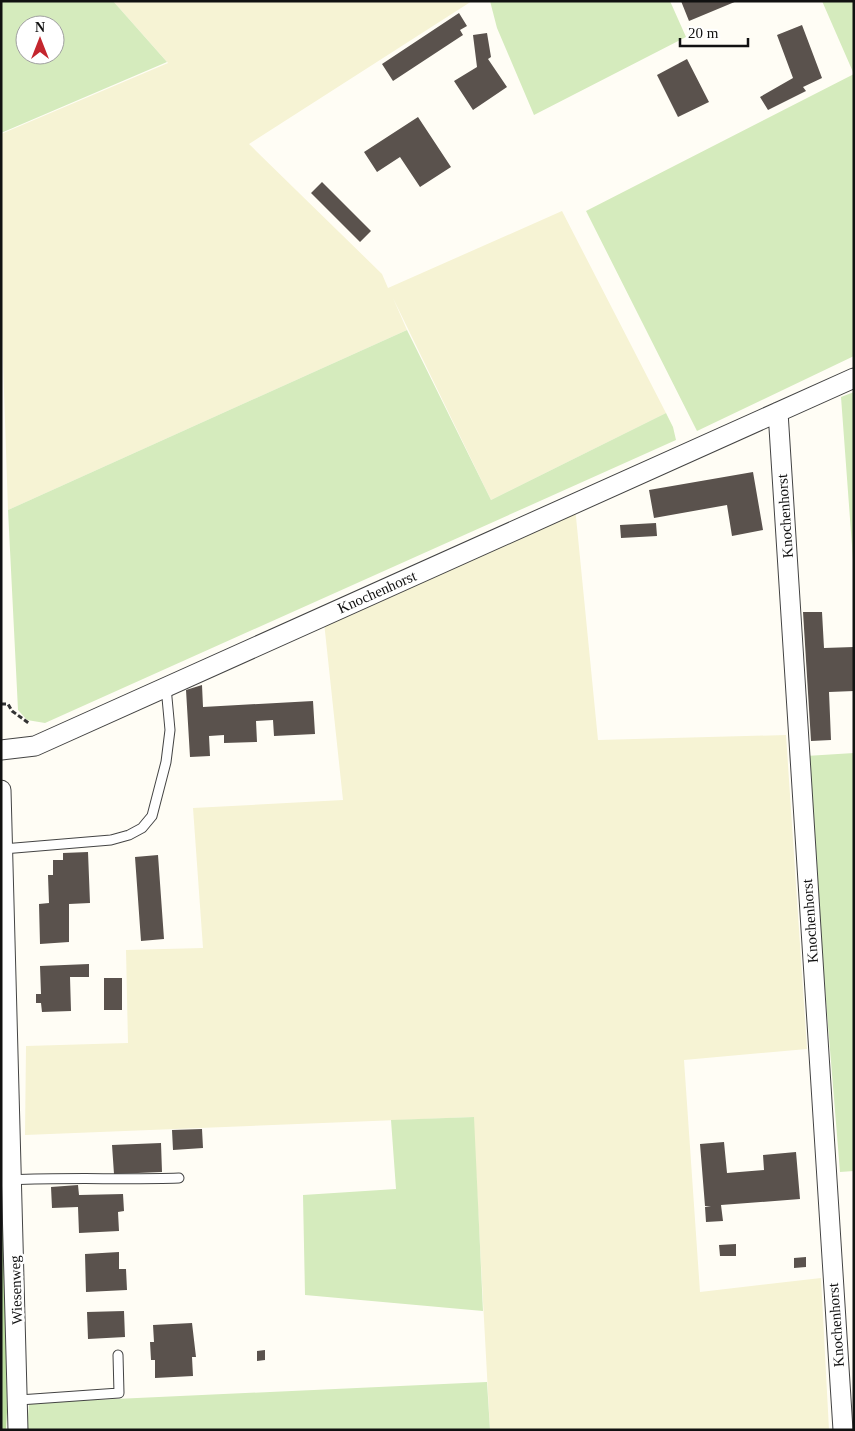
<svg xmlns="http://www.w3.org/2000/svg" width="855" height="1431" viewBox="0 0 855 1431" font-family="Georgia,serif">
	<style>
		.farmland { fill: #f6f3d4 }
		.green { fill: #d5ebbd; fill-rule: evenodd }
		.forest { fill: #b9dc9c }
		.building { fill: #5a524d }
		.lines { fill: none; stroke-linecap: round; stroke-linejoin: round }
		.lane-casing { stroke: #444; stroke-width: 11 }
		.street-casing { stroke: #444; stroke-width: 21 }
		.path { stroke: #333; stroke-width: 3; stroke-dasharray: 5 2.5; stroke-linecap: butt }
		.lane { stroke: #fff; stroke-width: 9 }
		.street { stroke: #fff; stroke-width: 19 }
		.labels { text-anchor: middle; stroke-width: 5; stroke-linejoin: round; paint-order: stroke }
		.street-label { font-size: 15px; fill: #111; stroke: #fff }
	</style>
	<rect width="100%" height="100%" fill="#fffdf5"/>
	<!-- farmland -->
	<path class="farmland" d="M113 1H472L249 144 382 274 388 288 562 211 666 413 491 500 393 298 407 330 8 510 1 302V134L168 63Z
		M575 507 598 740 786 735 807 1049 684 1060 700 1292 821 1278 829 1430H490L473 1117 25 1135 26 1046 128 1043 126 950 203 948 193 808 343 800 324 622Z"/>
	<!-- green -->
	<path class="green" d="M1 1H113L167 62 1 133ZM25 25H55V55H25Z
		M490 1H670L686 37 534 115 497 28Z
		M822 1H854L853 72Z
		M854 74V356L697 431 586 211Z
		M407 330 491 500 666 413 673 427 676 440 45 723 27 720 18 710 8 510Z
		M854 392V573L841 397Z
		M854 753V1171L840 1172 806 756Z
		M474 1117 483 1311 305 1295 303 1195 396 1189 391 1120Z
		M487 1382 490 1430H27L29 1403Z"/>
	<!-- forest -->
	<path class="forest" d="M3 1107 7 1412 6 1430H1V1108Z"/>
	<!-- building -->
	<path class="building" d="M681 1H737L689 21Z
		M459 13 467 26 460 30 463 35 393 81 382 64Z
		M802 25 822 78 803 87 806 91 768 110 760 97 793 78 777 35Z
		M487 33 491 57 488 59 507 87 473 110 454 81 477 67 473 35Z
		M687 59 709 102 678 117 657 75Z
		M418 117 451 167 420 187 400 157 377 172 364 152Z
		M322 182 371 231 360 242 311 193Z
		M753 472 763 530 732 536 727 505 654 518 649 490Z
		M656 523 657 536 621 538 620 525Z
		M803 612H822L824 648 854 647V691L829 692 831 740 811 741Z
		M202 685 203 707 313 701 315 734 274 736 273 720 256 721 257 742 224 743V735L209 736 210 756 190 757 186 690Z
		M88 852 90 903 69 904V942L40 944 39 904 49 903 48 875H53V860H63V853Z
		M158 855 164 939 141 941 135 857Z
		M89 964V977H70L71 1011 42 1012 41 1003H36V994H41L40 966Z
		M104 978H122V1010H104Z
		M202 1129 203 1148 173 1150 172 1130Z
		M724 1142 727 1173 764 1170 763 1155 796 1152 800 1199 721 1205 723 1221 706 1222 705 1207 711 1206H705L700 1144Z
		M161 1143 162 1172 114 1174 112 1145Z
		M78 1185 79 1195 123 1194 124 1211 118 1212 119 1231 79 1233 78 1207 52 1208 51 1187Z
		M736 1244V1256H720L719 1245Z
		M119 1252V1269H126L127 1290 86 1292 85 1254Z
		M806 1257V1267L794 1268V1258Z
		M124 1311 125 1337 88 1339 87 1312Z
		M192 1323 196 1357H192L193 1376 155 1378V1360H151L150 1342H154L153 1325Z
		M265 1350V1360L257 1361V1351Z"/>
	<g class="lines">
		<defs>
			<path id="lane" d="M3 849 111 840 129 835 142 828 152 816 166 762 170 730 166 687
				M12 1180C68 1177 123 1180 179 1178
				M19 1400 119 1393 118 1355"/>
			<path id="street" d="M778 412 843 1430
				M1 750 35 746 854 378
				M1 790 18 1430"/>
		</defs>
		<!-- lane casing -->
		<use href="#lane" class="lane-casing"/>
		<!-- street casing -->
		<use href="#street" class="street-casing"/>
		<!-- path -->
		<path class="path" d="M1 704H8L12 711 30 724"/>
		<!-- lane -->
		<use href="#lane" class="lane"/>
		<!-- street -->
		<use href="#street" class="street"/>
	</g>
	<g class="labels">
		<!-- street labels -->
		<g class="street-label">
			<text transform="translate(785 516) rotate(-94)" y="5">Knochenhorst</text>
			<text transform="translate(377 592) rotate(-24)" y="5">Knochenhorst</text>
			<text transform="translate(810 921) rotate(-94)" y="5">Knochenhorst</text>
			<text transform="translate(16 1290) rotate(-92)" y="5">Wiesenweg</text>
			<text transform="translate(836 1325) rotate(-94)" y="5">Knochenhorst</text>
		</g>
	</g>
	<!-- border -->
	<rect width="855" height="1431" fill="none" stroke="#111111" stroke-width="5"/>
	<!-- north arrow -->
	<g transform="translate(40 40)"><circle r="24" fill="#ffffff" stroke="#a0a0a0"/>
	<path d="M0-4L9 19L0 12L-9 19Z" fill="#c4262e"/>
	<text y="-8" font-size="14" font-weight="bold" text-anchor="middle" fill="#111111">N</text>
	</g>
	<!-- scale -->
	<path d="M680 38v8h68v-8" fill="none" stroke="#111111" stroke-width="2.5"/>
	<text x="688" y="38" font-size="15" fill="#111111" stroke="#ffffff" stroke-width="4" paint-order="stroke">20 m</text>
</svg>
